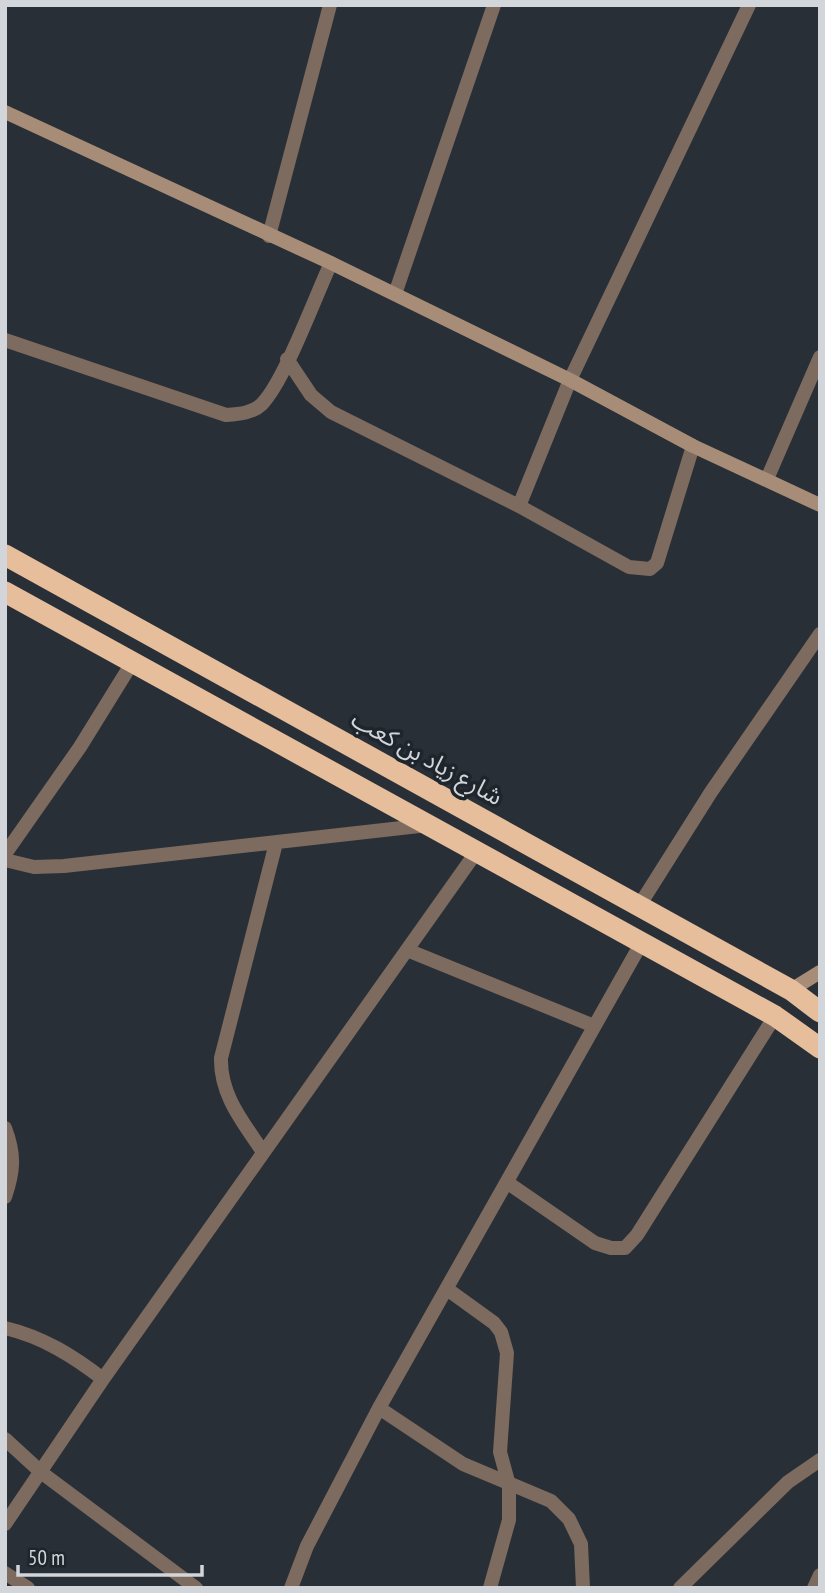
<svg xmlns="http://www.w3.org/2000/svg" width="825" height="1593" viewBox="0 0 825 1593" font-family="'PT Sans Narrow','Noto Sans Arabic',sans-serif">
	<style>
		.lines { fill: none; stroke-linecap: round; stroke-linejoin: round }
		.street { stroke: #7c6b5e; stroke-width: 14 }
		.secondary { stroke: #a78d77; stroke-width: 14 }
		.highway { stroke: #e7be9c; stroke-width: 21 }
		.labels { text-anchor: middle; stroke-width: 7; stroke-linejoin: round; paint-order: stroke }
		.street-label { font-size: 24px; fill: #d2d6da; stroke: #1f252d }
	</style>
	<rect width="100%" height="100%" fill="#292f37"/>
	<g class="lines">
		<!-- street -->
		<path class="street" d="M269 236 330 5
			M395 294 494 5
			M5 340 226 415C239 414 253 413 262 404 285 380 315 297 331 263
			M287 359 311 395 331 412 519 506 629 567 650 569 657 563 693 446
			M767 479 820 357
			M519 506 570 380 749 5
			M5 854 80 747 132 663
			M5 860 34 867 64 866 428 825
			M639 906 711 792 820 634
			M407 950 594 1026
			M5 1128C15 1154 14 1171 5 1197
			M263 1152C243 1122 220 1095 221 1058L276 843
			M508 1183 595 1243 611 1248H625L637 1235 775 1016
			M447 1289 494 1323 501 1332 507 1353 500 1452 509 1485V1520L490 1588
			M5 1328C43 1337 73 1356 103 1379
			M379 1408 463 1464 551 1501 569 1519 581 1544 583 1588
			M5 1439 42 1473 196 1588
			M5 1524 103 1379 477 851
			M5 1573 28 1588
			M291 1588 307 1546 379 1408 642 942
			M680 1588 788 1482 820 1460
			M814 1588 820 1575"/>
		<!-- secondary -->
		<path class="secondary" d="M5 112 331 263 570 380 693 446 820 505
			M791 990 820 972"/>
		<!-- highway -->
		<path class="highway" d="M5 555 791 990 820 1012
			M5 592 775 1016 820 1048"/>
	</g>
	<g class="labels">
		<!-- street labels -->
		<g class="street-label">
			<text transform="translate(427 758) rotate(29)" y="8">شارع زياد بن كعب</text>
		</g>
	</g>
	<!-- border -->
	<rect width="825" height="1593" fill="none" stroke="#d2d6da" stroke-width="14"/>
	<!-- scale -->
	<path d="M18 1565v10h184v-10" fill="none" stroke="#d2d6da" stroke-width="3.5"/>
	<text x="28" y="1565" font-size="21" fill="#d2d6da" stroke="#1f252d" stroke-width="5" paint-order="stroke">50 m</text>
</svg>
